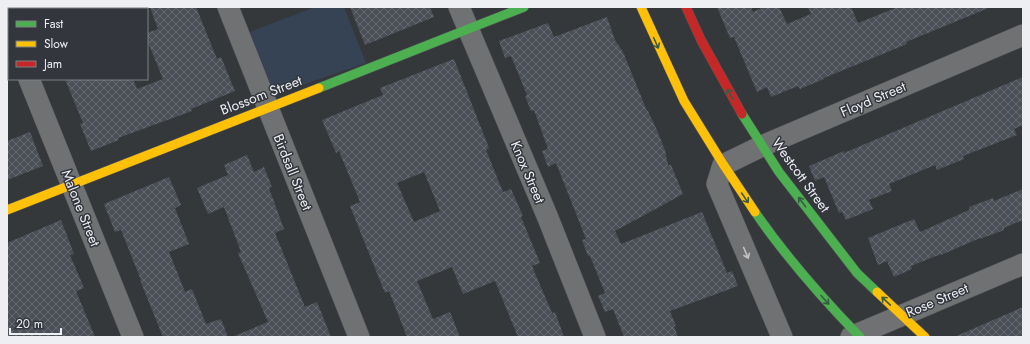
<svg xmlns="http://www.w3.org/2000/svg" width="1030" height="344" viewBox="0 0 1030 344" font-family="Jost,sans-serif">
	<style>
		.green { fill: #364354 }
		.building { fill: url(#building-cross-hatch); fill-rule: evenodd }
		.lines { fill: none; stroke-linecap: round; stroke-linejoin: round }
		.street-casing { stroke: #535559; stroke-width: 22 }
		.fast-casing { stroke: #535559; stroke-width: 10 }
		.slow-casing { stroke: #535559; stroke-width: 10 }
		.jam-casing { stroke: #535559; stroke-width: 10 }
		.street { stroke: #707173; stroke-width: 21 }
		.fast { stroke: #4caf50; stroke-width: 9 }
		.slow { stroke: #ffc107; stroke-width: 9 }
		.jam { stroke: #c62828; stroke-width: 9 }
		.oneway { stroke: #3a5b43 }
		.oneway2 { stroke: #c1c3c6 }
		.labels { text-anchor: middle; stroke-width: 3; stroke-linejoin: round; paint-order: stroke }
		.street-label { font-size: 14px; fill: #edeff3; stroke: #33373d }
	</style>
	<defs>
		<pattern id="building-cross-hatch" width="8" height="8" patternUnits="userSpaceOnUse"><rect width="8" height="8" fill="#4b4f57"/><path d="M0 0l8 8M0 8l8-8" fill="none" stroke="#656970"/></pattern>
	</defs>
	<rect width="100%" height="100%" fill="#35383b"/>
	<!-- green -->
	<path class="green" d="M315 7H344L366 63 279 93 271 85 250 32Z"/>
	<!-- building -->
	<path class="building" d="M150 7H196L217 59 221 57 235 91 191 109 192 111 118 138 119 140 91 151 80 124 83 123 65 79H133L137 89 163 79 147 40V33L158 29Z
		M350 7H430L434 17 365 45Z
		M717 7H751L753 12 764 7H779L787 24 811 14 808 7H851L858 23 898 7H991L906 42 907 44 824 78V79L800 89 798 86 771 97 767 87 757 92 734 37 730 38Z
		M607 17 615 40 623 52 647 111H648L656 128 665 150 668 165H671L683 194 615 231 621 244 702 212 727 273 732 271 738 286 670 311 676 326H674L678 337H624L613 309 605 312 598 296 605 293 590 256H588L582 240 586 239 556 163 548 167 542 151 548 149 534 110 531 111 525 96 527 95 511 56 505 58 499 41 548 23 554 37Z
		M454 59 489 148 486 150 503 192 511 189 523 216 521 217 540 263 532 266 552 313 555 312 564 337H518L495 281 463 294 452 267 417 281 433 319 450 312 460 337H407L389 291 385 293 364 241 350 206 360 202 339 151 336 153 322 120 383 95 380 88ZM424 172 440 211 414 222 397 183Z
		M1023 77V125L1014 129 1017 135 963 156 964 159 937 170 935 165 889 184 892 191 869 200 873 209 846 220 842 212 839 213 824 177 815 181 809 166 844 151V153Z
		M30 132 43 166 7 180V141Z
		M247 155 254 172 264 167 272 187 269 188 284 229 275 233 305 307 317 302 331 337H232L268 322 238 253 241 252 224 207 208 214 197 188 228 175 224 165Z
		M169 177 181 205 175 208 189 244 169 252 185 292 192 289 206 324 221 319 228 337H163L140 280H141L121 230 115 232 104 204Z
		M1023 189V220L1004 228V230L980 239V238L941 255V254L911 266 912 269 894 277 887 261 878 265 868 238 914 219 920 232 969 210V207L993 198 994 201Z
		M61 220 74 254 70 255 84 288 76 291 95 337H7V243Z
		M1023 307V337H954Z"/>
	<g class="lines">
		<defs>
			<path id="street" d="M228 7 359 337
				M459 7 548 218 595 337
				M7 23 9 28
				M29 79 133 337
				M782 337 717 184 723 165 762 146 1023 35
				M851 337 1023 264"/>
			<path id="fast" d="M319 88 524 7
				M742 114 779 172 857 273 877 292
				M755 212C786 257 822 298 860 337"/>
			<path id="slow" d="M641 7 684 101 723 164 755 212
				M7 210 319 88
				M877 292 925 337"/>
			<path id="jam" d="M686 7 701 40 742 114"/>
		</defs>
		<!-- street casing -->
		<use href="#street" class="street-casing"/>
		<!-- fast casing -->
		<use href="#fast" class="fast-casing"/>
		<!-- slow casing -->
		<use href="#slow" class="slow-casing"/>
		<!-- jam casing -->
		<use href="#jam" class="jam-casing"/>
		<!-- street -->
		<use href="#street" class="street"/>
		<!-- fast -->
		<use href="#fast" class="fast"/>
		<!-- slow -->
		<use href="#slow" class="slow"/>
		<!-- jam -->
		<use href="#jam" class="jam"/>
	</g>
	<!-- one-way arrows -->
	<defs><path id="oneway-shaft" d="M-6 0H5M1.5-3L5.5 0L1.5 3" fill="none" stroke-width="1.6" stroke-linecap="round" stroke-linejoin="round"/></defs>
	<g class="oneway">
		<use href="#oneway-shaft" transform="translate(656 43) rotate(66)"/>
		<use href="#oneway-shaft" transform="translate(730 94) rotate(-119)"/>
		<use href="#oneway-shaft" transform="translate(745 198) rotate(56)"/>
		<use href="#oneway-shaft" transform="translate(802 202) rotate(-127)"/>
		<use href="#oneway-shaft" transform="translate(825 300) rotate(48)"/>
		<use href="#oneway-shaft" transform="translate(886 301) rotate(-136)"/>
	</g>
	<use class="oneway2" href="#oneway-shaft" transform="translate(746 253) rotate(67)"/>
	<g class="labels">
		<!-- street labels -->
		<g class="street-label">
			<text transform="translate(261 95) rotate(-21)" y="5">Blossom Street</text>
			<text transform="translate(873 99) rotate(-23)" y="5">Floyd Street</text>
			<text transform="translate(293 172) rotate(68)" y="5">Birdsall Street</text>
			<text transform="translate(528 172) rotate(67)" y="5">Knox Street</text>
			<text transform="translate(801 175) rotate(54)" y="5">Westcott Street</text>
			<text transform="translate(81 208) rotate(68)" y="5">Malone Street</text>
			<text transform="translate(937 300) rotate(-23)" y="5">Rose Street</text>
		</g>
	</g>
	<!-- border -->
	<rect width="1030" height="344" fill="none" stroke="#edeff3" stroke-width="16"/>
	<!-- legend -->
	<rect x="8" y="8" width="140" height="72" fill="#33373d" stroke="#7d8186"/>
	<rect x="16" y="21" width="20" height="6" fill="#4caf50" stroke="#7d8186"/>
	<text x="44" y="28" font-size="12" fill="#edeff3">Fast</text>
	<rect x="16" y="41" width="20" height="6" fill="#ffc107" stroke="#7d8186"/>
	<text x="44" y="48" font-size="12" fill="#edeff3">Slow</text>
	<rect x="16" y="61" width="20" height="6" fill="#c62828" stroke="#7d8186"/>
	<text x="44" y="68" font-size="12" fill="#edeff3">Jam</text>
	<!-- scale -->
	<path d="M10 328v6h51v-6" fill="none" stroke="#edeff3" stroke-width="2"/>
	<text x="16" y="328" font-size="12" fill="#edeff3" stroke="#33373d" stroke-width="3" paint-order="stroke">20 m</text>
</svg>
